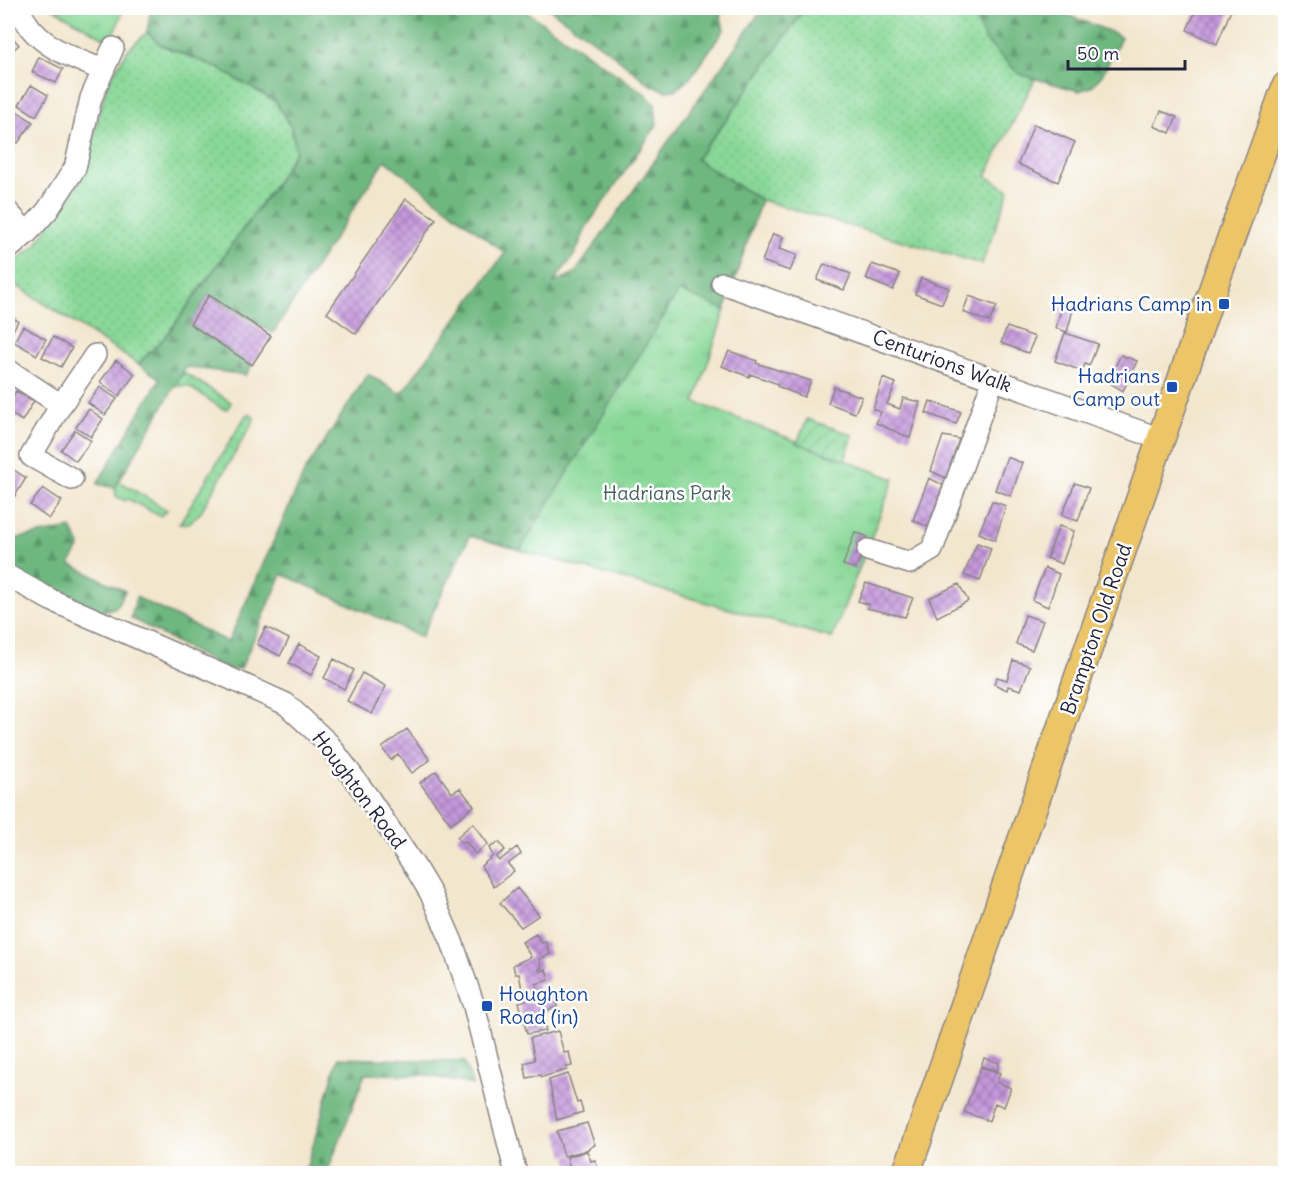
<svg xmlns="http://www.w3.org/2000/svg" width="1293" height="1181" viewBox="0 0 1293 1181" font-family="Delius,sans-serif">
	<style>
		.grass { fill: url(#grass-dots); stroke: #567d6a; stroke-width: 1.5 }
		.forest { fill: url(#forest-firs); stroke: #486d5e; stroke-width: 1.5 }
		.park { fill: url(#park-tufts); stroke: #567d6a; stroke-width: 1.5 }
		.garden { fill: url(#garden-furrows); stroke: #567d6a; stroke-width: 1.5 }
		.building { fill: url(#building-cross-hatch) }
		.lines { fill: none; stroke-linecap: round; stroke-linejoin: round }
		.minor-casing { stroke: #8a8484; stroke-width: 24 }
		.major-casing { stroke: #8a8484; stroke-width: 30 }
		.minor { stroke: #fff; stroke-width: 21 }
		.major { stroke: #edc569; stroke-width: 27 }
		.transit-dot { fill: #1a4fb4; stroke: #fff; stroke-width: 2 }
		.labels { text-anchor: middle; stroke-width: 5; stroke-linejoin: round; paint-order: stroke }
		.transit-label { font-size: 20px; fill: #164399; stroke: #fff; text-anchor: end }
		.street-label { font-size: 20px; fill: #22223b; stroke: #fff }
		.park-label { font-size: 20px; fill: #46625c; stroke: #fff }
	</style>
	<defs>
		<pattern id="grass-dots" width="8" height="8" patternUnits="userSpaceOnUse" patternTransform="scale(1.5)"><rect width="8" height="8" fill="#89d898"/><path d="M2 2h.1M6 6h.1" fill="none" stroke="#76b984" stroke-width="1.8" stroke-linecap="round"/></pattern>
		<pattern id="forest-firs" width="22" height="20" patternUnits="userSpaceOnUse" patternTransform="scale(1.5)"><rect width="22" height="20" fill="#6eb880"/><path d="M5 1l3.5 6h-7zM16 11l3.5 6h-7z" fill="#5a956a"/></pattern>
		<pattern id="park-tufts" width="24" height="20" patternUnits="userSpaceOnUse" patternTransform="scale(1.5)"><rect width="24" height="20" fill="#89d898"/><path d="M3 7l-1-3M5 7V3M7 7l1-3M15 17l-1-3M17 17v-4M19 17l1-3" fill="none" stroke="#76b984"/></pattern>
		<pattern id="garden-furrows" width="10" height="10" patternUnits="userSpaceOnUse" patternTransform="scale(1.5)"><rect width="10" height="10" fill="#89d898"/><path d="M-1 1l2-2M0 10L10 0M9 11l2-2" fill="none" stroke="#76b984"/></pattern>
		<pattern id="building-cross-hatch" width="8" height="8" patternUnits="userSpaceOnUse" patternTransform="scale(1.5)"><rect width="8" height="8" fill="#c598dc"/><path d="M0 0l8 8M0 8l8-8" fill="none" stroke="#a07cb4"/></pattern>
	</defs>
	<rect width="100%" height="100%" fill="#fff"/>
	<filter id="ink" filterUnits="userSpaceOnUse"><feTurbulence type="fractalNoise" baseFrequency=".0167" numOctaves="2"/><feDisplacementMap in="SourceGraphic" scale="12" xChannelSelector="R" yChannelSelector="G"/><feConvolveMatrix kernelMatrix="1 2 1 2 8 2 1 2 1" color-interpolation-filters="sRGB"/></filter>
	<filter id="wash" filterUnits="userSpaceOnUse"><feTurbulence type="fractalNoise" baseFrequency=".008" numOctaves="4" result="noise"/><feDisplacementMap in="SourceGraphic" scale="24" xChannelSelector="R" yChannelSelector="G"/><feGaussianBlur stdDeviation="1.35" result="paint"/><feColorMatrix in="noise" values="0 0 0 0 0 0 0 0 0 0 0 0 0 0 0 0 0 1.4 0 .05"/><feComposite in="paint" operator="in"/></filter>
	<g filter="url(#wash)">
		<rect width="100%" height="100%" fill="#f2e6cd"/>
		<!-- grass -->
		<path class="grass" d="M805 8H976L974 15 1019 74 1035 79 986 176 1009 190 982 264 761 200 696 159 725 122Z
			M147 32 161 45 218 68 276 102 291 127 296 150 277 181 167 335 138 364 8 280V265L33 248 82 179 107 84 127 51Z
			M183 372 231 402 228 409H223L188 386H175Z
			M250 413 254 418 253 422 200 513 189 523 179 524 246 415Z
			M119 481 167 510 160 516 128 499 124 501 116 496 115 488Z"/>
		<!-- forest -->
		<path class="forest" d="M151 8H521L644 93 655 104 657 125 587 226 575 254 553 283 575 273 763 8H805L725 122 696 159 761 200 725 310 679 291 520 550 470 536 421 637 282 574 241 668 229 671 131 618 136 597 228 642 305 471 368 374 401 394 505 253 385 160 273 333 209 295 190 324 252 365 246 375 186 367 115 488 97 484 160 379 138 364 167 335 277 182 296 150 291 127 276 102 218 68 161 45 147 32Z
			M548 8H719L724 30 690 78 676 90 666 91 649 84 610 52Z
			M976 8H1049L1116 34 1121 38 1102 75 1091 87 1079 91 1019 74 985 40 974 14Z
			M71 528 80 546 70 564 125 591 117 607 101 612 8 571V540Z
			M338 1058 464 1061 473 1085 425 1075 365 1074 327 1173H305Z"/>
		<!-- park -->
		<path class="park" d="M52 8H124L111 42Z
			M679 291 725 310 695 402 894 479 832 638 520 550Z"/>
		<!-- garden -->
		<path class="garden" d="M807 419 853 435 845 460 797 443Z"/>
		<g id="blocks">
			<!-- building -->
			<path class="building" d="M1197 8H1232L1217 44 1187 30Z
				M8 32 19 45 8 54Z
				M39 57 63 69 56 83 32 72Z
				M31 85 48 95 36 116 19 105Z
				M14 109 33 122 18 143 8 136V119Z
				M1161 111 1177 117 1170 133 1154 126Z
				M1034 124 1075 142 1058 182 1018 164Z
				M406 199 436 219 356 334 327 313Z
				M773 234 783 237 779 249 797 255 790 271 762 261Z
				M824 264 851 274 844 290 817 280Z
				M872 264 900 274 893 290 866 279Z
				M921 278 949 288 942 304 915 294Z
				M209 295 271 336 252 365 190 324Z
				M969 296 997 306 989 322 963 312Z
				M1062 306 1073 310 1067 332 1056 328Z
				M8 315 18 321 8 340Z
				M23 326 46 339 37 355 14 342Z
				M1007 327 1035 337 1028 353 1001 343Z
				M1065 333 1098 344 1089 366 1085 364 1082 371 1055 361Z
				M53 337 72 348 61 367 42 357Z
				M729 351 757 361 756 363 811 381 804 397 777 386 778 384 750 374 749 377 722 366Z
				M1121 355 1137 361 1123 391 1110 383 1116 369 1114 368Z
				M116 360 135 374 119 396 100 382Z
				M883 378 896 383 887 404 900 409 903 398 920 402 910 438 876 423 881 412 873 409Z
				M100 387 117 399 105 415 88 403Z
				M834 387 862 397 855 413 828 403Z
				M16 391 34 401 22 421 8 412V407Z
				M930 401 961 412 956 424 926 413Z
				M89 409 103 419 91 437 76 427Z
				M75 430 91 441 76 461 61 450Z
				M943 436 959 439 946 478 931 471Z
				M1007 457 1022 463 1011 496 995 490Z
				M8 466 26 478 15 496 8 491Z
				M929 478 943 485 928 527 913 520Z
				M1075 483 1089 488 1078 521 1062 515Z
				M43 488 62 501 49 519 30 505Z
				M992 501 1006 506 995 540 979 533Z
				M1059 526 1074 531 1062 564 1047 558Z
				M855 532 868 537 856 569 843 565Z
				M977 543 991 548 980 581 964 575Z
				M1045 568 1059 574 1048 607 1032 600Z
				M866 583 913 598 905 617 867 608 869 605 858 601Z
				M959 584 968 601 937 617 929 598Z
				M1025 615 1043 621 1032 650 1016 644Z
				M266 627 289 639 280 656 257 644Z
				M299 644 321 656 311 675 289 663Z
				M334 659 354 670 344 689 324 678Z
				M1013 660 1030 666 1021 690 1008 686 1007 690 994 684 997 677 1007 680Z
				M362 673 386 686 372 714 347 701Z
				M407 729 430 760 412 773 398 754 391 760 382 748Z
				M436 771 452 793 460 788 474 806 451 824 420 783Z
				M473 823 488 844 475 854 466 842 462 843 457 837Z
				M499 842 505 850 496 857 499 861 517 847 521 854 508 864 514 871 494 887 481 866 493 856 489 848Z
				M517 888 539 915 521 927 500 903Z
				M536 934 542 943 546 942 550 954 539 959 542 968 539 969 540 972 546 969 549 980 536 984 538 994 528 997 526 989H522L519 974H515L513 965 531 957 522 942Z
				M554 991 557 1007 541 1012 546 1031 527 1034 519 1002Z
				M558 1031 564 1053 569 1052 572 1066 566 1067 567 1070 542 1077 540 1075 527 1078 524 1063 535 1060 530 1038Z
				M984 1058 999 1063 997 1071 981 1066Z
				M981 1067 1000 1073 997 1082 1011 1088 1004 1107 995 1103 989 1121 964 1112Z
				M568 1074 577 1103 580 1102 583 1112 557 1120 549 1080Z
				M587 1123 595 1145 584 1151 564 1156 557 1131Z
				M587 1151 591 1161 595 1160 599 1171 593 1174H571L567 1157Z"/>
		</g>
	</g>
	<g filter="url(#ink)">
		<use href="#blocks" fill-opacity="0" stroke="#8a8484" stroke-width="1.5"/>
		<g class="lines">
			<defs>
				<path id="minor" d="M19 8C33 45 69 56 103 70
					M8 212 27 233
					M8 249 27 233 47 211 75 168 91 98 113 48
					M722 283 1161 439
					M8 370 61 405
					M72 479 31 456 61 405 95 355
					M868 550 910 563 932 550 993 380
					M8 576 51 600 227 677 286 704 328 743 368 797 415 867 431 894 452 942 474 1006 516 1174"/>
				<path id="major" d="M906 1174 1216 280 1286 86"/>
			</defs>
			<!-- minor casing -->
			<use href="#minor" class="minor-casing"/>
			<!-- major casing -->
			<use href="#major" class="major-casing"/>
			<!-- minor -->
			<use href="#minor" class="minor"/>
			<!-- major -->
			<use href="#major" class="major"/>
		</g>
	</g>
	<!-- markers -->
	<g class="transit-dot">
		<rect x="1218" y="298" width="12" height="12" rx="3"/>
		<rect x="1166" y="381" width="12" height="12" rx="3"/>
		<rect x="481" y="1000" width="12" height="12" rx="3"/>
	</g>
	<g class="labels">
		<!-- transit labels -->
		<g class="transit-label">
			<text x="1212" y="311">Hadrians Camp in</text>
			<text x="1160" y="383">Hadrians<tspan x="1160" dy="23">Camp out</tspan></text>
			<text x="499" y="1001" text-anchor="start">Houghton<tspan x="499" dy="23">Road (in)</tspan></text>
		</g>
		<!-- street labels -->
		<g class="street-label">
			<text transform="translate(942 361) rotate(20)" y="7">Centurions Walk</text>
			<text transform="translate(1096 629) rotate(-71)" y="7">Brampton Old Road</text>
			<text transform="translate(359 790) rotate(53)" y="7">Houghton Road</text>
		</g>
		<!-- park labels -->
		<g class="park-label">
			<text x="667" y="500">Hadrians Park</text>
		</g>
	</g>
	<!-- margin -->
	<rect width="1293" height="1181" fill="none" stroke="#fff" stroke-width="30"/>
	<!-- scale -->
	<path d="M1068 60v9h117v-9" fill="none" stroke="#22223b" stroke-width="3"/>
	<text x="1077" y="60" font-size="18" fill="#22223b" stroke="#ffffff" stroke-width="4.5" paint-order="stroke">50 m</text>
</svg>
